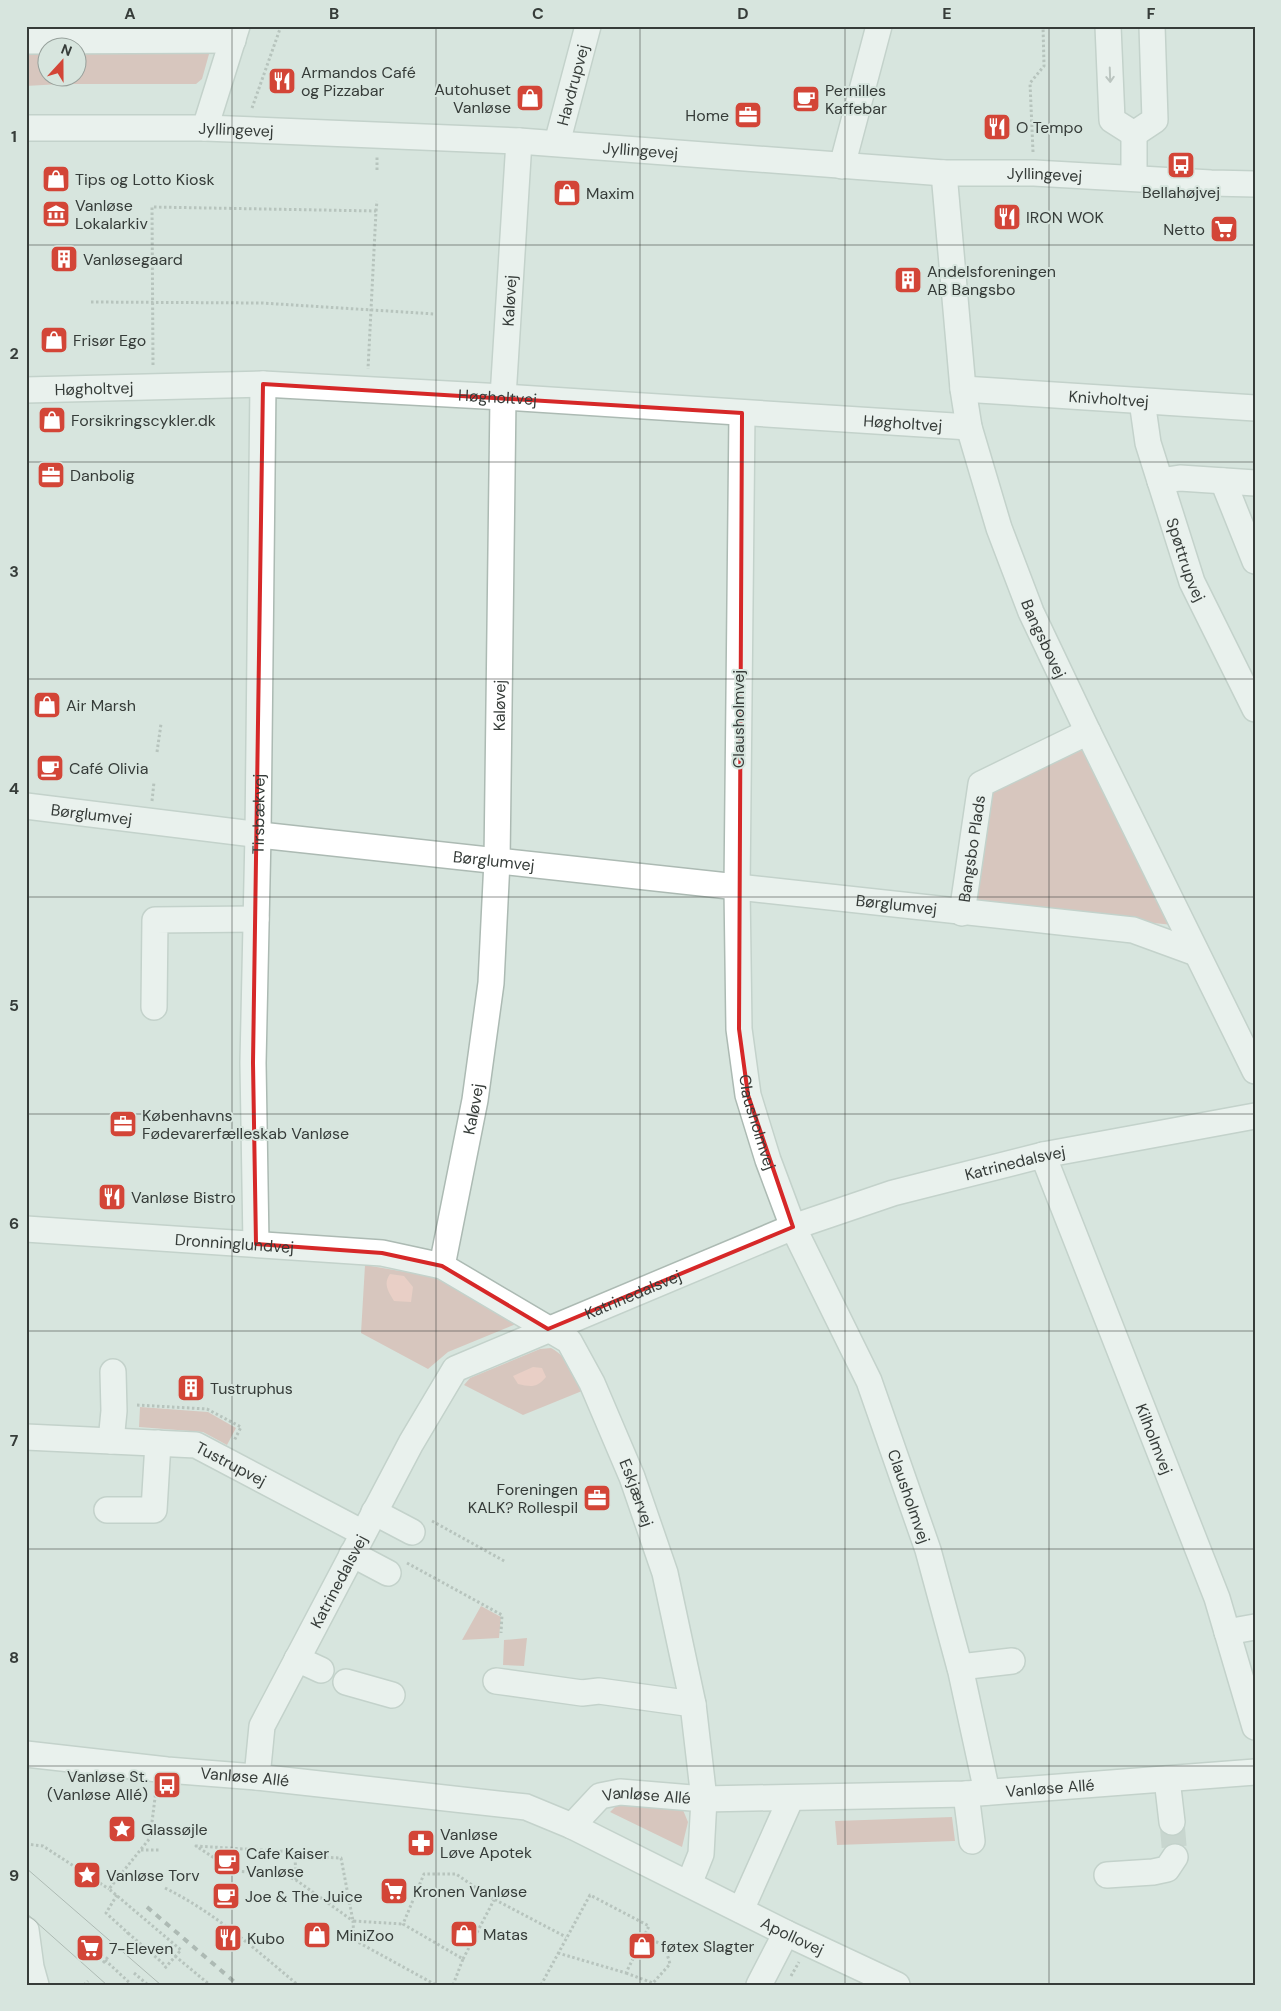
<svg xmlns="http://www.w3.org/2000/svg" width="1281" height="2011" viewBox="0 0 1281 2011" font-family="'DM Sans',sans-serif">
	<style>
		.green { fill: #d7a198 }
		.water { fill: #feb4a8 }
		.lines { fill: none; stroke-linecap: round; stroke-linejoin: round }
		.minor-tunnel { stroke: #b7c3bd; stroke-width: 25; stroke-dasharray: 25 12; stroke-linecap: butt }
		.minor-casing { stroke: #acbab3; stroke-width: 28 }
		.path { stroke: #919b96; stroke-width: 3; stroke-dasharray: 2.5 2.5; stroke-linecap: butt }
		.minor { stroke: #fff; stroke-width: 25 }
		.tram { stroke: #7b8580; stroke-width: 1 }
		.rail { stroke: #7b8580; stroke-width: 4; stroke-dasharray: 6 6; stroke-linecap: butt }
		.oneway { stroke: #9a9e9c }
		.marked { fill: none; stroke: #d62828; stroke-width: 4; stroke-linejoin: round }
		.grid { fill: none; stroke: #363c39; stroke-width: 1; stroke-opacity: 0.55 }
		.labels { text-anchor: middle; stroke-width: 4; stroke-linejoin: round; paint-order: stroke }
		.poi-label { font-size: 16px; fill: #363c39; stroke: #d7e5de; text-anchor: start }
		.street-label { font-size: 16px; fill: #363c39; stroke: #d7e5de }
		.neatline { fill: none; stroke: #363c39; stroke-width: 2 }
		.grid-label { font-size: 16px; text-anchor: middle; font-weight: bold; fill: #363c39 }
	</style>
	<rect width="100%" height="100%" fill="#d7e5de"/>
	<!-- green -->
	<path class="green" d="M211 47 202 79 196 84H61L26 86V51L47 50 48 78H78V50Z
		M1085 740 1173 925 973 905 986 788Z
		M365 1265 441 1278 521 1322 448 1352 428 1369 361 1333Z
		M551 1348C568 1357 574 1374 582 1391L523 1415 464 1385 470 1378 540 1349Z
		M140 1407 208 1412 236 1428 227 1445 203 1432 139 1427Z
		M481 1606 501 1617 499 1638 462 1640Z
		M527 1638 524 1666 503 1665 504 1640Z
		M617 1805 676 1807 683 1810 688 1822 682 1847 610 1812Z
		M952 1817 955 1841 837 1845 835 1821Z"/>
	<!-- water -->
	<path class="water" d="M390 1274 404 1276 413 1287 411 1302 394 1301C388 1291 383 1284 390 1274Z
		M533 1367 542 1368 546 1377C537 1388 531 1387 518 1384L513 1376Z"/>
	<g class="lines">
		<!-- minor-tunnel -->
		<path class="minor-tunnel" d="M1172 1822 1175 1857"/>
		<defs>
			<g id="minor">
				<path d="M1108 26 1112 120 1134 134"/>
				<path d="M26 41 233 40"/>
				<path id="s1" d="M26 128H205L519 141 944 173H1034L1211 183 1255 184"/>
				<path d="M205 128 237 26"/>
				<path d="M1134 134 1155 120 1152 26"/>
				<path d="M1134 134V178"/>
				<path id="s2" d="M557 143 588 26"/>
				<path d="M842 166 879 26"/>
				<path id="s3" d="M944 173 963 389 969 427 999 528 1031 612 1088 732 1255 1071"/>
				<path id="s4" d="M963 389 1255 408"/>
				<path id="s5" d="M26 390 263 384 503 397 969 427"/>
				<path id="s6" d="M1142 401 1148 443 1192 582 1255 709"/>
				<path id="s7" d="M742 413 737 888 739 1029 748 1095 768 1160 793 1227 869 1381 928 1550 961 1672 987 1792"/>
				<path d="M1160 481 1180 478 1255 483"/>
				<path d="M1223 481 1255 561"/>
				<path id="s8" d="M26 806 269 836 1133 930 1196 953"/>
				<path id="s9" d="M962 913 981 784 1088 732"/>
				<path d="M154 1007 155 920 256 919"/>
				<path id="s10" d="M1043 1155 1217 1598 1255 1727"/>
				<path id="s11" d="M26 1229 382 1253 442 1266 569 1341 592 1383 632 1477 665 1573 693 1704 704 1799 701 1854 689 1884"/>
				<path id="s12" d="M256 1244 253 1063 258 834 263 384"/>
				<path id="s13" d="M442 1266 475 1100 491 983 497 861 503 397 519 141"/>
				<path id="s14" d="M26 1437 196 1445 363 1533"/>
				<path d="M111 1441 114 1411 113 1372"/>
				<path d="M107 1510H154L158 1443"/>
				<path d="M374 1512 412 1532"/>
				<path d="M352 1554 388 1573"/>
				<path d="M1227 1632 1255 1627"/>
				<path d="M297 1659 321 1670"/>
				<path d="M960 1667 1012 1661"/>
				<path d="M496 1681 582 1693 599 1691 693 1704"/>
				<path d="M346 1682 392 1695"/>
				<path id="s15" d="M26 1754 167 1770 257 1777 526 1807 572 1826 786 1933 897 1985"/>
				<path id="s16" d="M257 1777 262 1726 411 1443 455 1369 793 1227 893 1193 1043 1155 1255 1116"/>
				<path d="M1167 1779 1172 1822"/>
				<path d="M966 1794 972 1841"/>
				<path id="s17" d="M572 1826 600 1796 620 1792 704 1799 966 1794 1255 1772"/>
				<path d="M1107 1875 1153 1872 1167 1869 1175 1857"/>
				<path d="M741 1910 791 1798"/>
				<path d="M26 1930 31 1967 36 1985"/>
				<path d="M759 1985 786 1933"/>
			</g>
		</defs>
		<!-- minor casing -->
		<use href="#minor" class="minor-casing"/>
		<!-- path -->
		<path class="path" d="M252 108 281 26
			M1033 152 1030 83 1044 66 1043 26
			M377 170V156
			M376 211 377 201
			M91 302 262 303 435 314
			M153 365 152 207 376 211 368 369
			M157 752 161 724
			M152 801 154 782
			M137 1405 207 1409 241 1427 234 1441
			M432 1521 506 1562
			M407 1563 502 1615 501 1633
			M156 1790 150 1838 109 1889 181 1950 164 1969
			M26 1844 43 1846 109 1889
			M141 1850H159
			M295 1856 293 1852 196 1846 234 1871 282 1874 296 1880 353 1921 354 1940 436 1985
			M296 1880 295 1856 341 1858 353 1921 403 1924
			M165 1888C214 1912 256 1950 298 1985
			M117 1895 106 1913 128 1933 125 1936
			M128 1933 166 1966
			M175 1956 210 1985
			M463 1959 494 1900
			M105 1960 132 1985
			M103 1963 108 1957
			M134 1973 148 1985
			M626 1973 653 1983 670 1964 665 1947 645 1935
			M791 1976 799 1962
			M84 1985 88 1981
			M453 1985 463 1959 403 1924 424 1874H456L488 1896 566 1937
			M541 1985 590 1895 649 1926 626 1973 558 1953"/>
		<!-- minor -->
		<use href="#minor" class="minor"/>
		<!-- tram -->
		<path class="tram" d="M26 1868 161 1985
			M26 1913 107 1985"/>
		<!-- rail -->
		<path class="rail" d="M147 1907 238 1985"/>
	</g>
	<!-- one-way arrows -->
	<defs><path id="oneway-shaft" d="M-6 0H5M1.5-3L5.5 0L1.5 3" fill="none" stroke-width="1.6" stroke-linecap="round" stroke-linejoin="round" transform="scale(1.25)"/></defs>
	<use class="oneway" href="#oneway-shaft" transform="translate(1110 75) rotate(88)"/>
	<!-- marked area -->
	<path d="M0 0H1281V2011H0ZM263 384 742 413 739 1029 748 1095 793 1227 548 1329 442 1266 382 1253 256 1244 253 1063Z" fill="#d7e5de" fill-opacity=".55" fill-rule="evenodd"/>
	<path class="marked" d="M263 384 742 413 739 1029 748 1095 793 1227 548 1329 442 1266 382 1253 256 1244 253 1063Z"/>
	<!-- grid -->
	<path class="grid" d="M232 26V1985M436 26V1985M640 26V1985M845 26V1985M1049 26V1985M26 245H1255M26 462H1255M26 679H1255M26 897H1255M26 1114H1255M26 1331H1255M26 1549H1255M26 1766H1255"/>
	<!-- icons -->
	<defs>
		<symbol id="restaurant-square" viewBox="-11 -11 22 22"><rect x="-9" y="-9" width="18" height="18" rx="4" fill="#d34537" stroke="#d7e5de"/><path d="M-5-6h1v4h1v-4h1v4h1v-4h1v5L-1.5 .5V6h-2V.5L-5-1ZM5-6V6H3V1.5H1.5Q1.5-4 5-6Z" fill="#fff"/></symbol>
		<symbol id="shop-square" viewBox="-11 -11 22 22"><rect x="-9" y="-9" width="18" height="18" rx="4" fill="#d34537" stroke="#d7e5de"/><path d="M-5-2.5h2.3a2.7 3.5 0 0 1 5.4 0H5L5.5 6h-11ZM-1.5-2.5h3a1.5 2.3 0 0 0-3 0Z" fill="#fff"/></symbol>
		<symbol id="cafe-square" viewBox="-11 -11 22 22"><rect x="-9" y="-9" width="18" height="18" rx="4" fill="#d34537" stroke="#d7e5de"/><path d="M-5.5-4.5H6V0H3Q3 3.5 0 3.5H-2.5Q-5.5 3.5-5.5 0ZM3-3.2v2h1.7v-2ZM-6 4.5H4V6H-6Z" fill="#fff"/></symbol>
		<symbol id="office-square" viewBox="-11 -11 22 22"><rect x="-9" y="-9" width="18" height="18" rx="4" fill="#d34537" stroke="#d7e5de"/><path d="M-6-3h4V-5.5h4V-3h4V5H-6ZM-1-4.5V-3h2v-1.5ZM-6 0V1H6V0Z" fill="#fff"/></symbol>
		<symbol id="bus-square" viewBox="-11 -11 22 22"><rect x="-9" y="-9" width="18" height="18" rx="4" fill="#d34537" stroke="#d7e5de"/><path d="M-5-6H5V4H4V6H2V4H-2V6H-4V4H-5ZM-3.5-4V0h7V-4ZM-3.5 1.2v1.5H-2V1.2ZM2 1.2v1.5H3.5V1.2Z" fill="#fff"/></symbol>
		<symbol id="museum-square" viewBox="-11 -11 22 22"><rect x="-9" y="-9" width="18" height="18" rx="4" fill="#d34537" stroke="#d7e5de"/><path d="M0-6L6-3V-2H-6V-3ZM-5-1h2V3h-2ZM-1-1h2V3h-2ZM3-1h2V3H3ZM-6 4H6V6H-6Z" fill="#fff"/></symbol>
		<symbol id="supermarket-square" viewBox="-11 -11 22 22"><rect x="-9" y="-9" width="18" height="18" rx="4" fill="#d34537" stroke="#d7e5de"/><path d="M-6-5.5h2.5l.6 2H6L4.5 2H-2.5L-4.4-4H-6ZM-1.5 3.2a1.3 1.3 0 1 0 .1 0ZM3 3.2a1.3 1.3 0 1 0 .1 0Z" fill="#fff"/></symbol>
		<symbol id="building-square" viewBox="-11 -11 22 22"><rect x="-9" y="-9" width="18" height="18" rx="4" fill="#d34537" stroke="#d7e5de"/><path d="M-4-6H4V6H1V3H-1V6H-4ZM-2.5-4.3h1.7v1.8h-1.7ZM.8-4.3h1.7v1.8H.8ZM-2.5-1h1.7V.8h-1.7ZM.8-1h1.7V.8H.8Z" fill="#fff"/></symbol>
		<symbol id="sight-square" viewBox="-11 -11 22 22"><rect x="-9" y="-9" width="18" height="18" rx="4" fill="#d34537" stroke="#d7e5de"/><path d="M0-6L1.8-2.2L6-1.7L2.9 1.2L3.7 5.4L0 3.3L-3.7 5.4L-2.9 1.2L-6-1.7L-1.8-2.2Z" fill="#fff"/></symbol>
		<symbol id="pharmacy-square" viewBox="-11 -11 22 22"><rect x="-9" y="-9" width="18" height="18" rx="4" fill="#d34537" stroke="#d7e5de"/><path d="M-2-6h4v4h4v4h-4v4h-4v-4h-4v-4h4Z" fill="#fff"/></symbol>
	</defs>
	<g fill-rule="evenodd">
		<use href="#restaurant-square" x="266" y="65" width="32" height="32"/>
		<use href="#shop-square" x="514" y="82" width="32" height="32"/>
		<use href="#cafe-square" x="790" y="83" width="32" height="32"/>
		<use href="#office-square" x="732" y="99" width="32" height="32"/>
		<use href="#restaurant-square" x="981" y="111" width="32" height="32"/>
		<use href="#bus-square" x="1165" y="149" width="32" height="32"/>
		<use href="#shop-square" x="40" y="163" width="32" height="32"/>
		<use href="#shop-square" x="551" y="177" width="32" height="32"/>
		<use href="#museum-square" x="40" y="198" width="32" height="32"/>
		<use href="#restaurant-square" x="991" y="201" width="32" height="32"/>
		<use href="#supermarket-square" x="1208" y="213" width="32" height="32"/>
		<use href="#building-square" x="48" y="243" width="32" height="32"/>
		<use href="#building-square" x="892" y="264" width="32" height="32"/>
		<use href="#shop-square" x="38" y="324" width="32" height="32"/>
		<use href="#shop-square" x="36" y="404" width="32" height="32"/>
		<use href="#office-square" x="35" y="459" width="32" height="32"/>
		<use href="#shop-square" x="31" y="689" width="32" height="32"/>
		<use href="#cafe-square" x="34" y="752" width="32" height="32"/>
		<use href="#office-square" x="107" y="1108" width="32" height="32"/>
		<use href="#restaurant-square" x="96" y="1181" width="32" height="32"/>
		<use href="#building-square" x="175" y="1372" width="32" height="32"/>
		<use href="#office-square" x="581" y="1482" width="32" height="32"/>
		<use href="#bus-square" x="151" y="1769" width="32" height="32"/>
		<use href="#sight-square" x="106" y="1813" width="32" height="32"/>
		<use href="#pharmacy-square" x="405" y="1827" width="32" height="32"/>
		<use href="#cafe-square" x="211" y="1846" width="32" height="32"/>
		<use href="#sight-square" x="71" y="1859" width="32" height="32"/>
		<use href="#supermarket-square" x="378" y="1875" width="32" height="32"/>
		<use href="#cafe-square" x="210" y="1880" width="32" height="32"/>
		<use href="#shop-square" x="448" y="1918" width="32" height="32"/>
		<use href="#shop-square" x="301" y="1919" width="32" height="32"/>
		<use href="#restaurant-square" x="212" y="1922" width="32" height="32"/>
		<use href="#shop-square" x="626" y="1930" width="32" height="32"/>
		<use href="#supermarket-square" x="74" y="1932" width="32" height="32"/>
	</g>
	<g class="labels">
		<!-- poi labels -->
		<g class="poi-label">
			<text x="301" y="78">Armandos Café<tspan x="301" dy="18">og Pizzabar</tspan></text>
			<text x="511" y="95" text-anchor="end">Autohuset<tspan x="511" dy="18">Vanløse</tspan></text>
			<text x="825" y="96">Pernilles<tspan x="825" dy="18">Kaffebar</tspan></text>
			<text x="729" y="121" text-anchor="end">Home</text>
			<text x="1016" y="133">O Tempo</text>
			<text x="75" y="185">Tips og Lotto Kiosk</text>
			<text x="1181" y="198" text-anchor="middle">Bellahøjvej</text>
			<text x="586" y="199">Maxim</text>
			<text x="75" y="211">Vanløse<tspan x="75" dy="18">Lokalarkiv</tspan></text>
			<text x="1026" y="223">IRON WOK</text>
			<text x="1205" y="235" text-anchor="end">Netto</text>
			<text x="83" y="265">Vanløsegaard</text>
			<text x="927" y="277">Andelsforeningen<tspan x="927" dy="18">AB Bangsbo</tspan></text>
			<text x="73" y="346">Frisør Ego</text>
			<text x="71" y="426">Forsikringscykler.dk</text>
			<text x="70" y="481">Danbolig</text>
			<text x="66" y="711">Air Marsh</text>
			<text x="69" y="774">Café Olivia</text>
			<text x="142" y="1121">Københavns<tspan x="142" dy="18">Fødevarerfælleskab Vanløse</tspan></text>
			<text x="131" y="1203">Vanløse Bistro</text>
			<text x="210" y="1394">Tustruphus</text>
			<text x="578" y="1495" text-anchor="end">Foreningen<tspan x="578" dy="18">KALK? Rollespil</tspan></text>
			<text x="148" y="1782" text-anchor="end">Vanløse St.<tspan x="148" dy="18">(Vanløse Allé)</tspan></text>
			<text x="141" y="1835">Glassøjle</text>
			<text x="440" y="1840">Vanløse<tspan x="440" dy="18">Løve Apotek</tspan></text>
			<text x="246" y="1859">Cafe Kaiser<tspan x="246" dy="18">Vanløse</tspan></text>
			<text x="106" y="1881">Vanløse Torv</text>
			<text x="413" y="1897">Kronen Vanløse</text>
			<text x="245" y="1902">Joe &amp; The Juice</text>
			<text x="483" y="1940">Matas</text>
			<text x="336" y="1941">MiniZoo</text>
			<text x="247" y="1944">Kubo</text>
			<text x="661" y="1952">føtex Slagter</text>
			<text x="109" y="1954">7-Eleven</text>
		</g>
		<!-- street labels -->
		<g class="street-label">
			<text dy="6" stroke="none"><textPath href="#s2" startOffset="60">Havdrupvej</textPath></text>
			<text dy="6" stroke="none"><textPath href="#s1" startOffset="210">Jyllingevej</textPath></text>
			<text dy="6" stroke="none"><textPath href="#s1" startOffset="615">Jyllingevej</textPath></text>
			<text dy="6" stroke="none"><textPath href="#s1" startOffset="1020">Jyllingevej</textPath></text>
			<text dy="6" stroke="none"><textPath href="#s13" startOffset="970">Kaløvej</textPath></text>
			<text dy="6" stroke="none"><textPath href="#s5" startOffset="68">Høgholtvej</textPath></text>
			<text dy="6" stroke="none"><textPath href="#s5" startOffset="472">Høgholtvej</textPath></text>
			<text dy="6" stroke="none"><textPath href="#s4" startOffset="146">Knivholtvej</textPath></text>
			<text dy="6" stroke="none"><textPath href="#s5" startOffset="878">Høgholtvej</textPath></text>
			<text dy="6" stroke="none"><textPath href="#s6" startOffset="165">Spøttrupvej</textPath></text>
			<text dy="6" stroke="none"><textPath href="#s3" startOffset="480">Bangsbovej</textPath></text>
			<text dy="6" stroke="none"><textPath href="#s13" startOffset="565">Kaløvej</textPath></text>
			<text transform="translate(738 719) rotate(-90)" y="6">Clausholmvej</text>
			<text dy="6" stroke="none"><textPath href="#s8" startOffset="66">Børglumvej</textPath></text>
			<text dy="6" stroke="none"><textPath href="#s12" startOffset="430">Tirsbækvej</textPath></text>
			<text dy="6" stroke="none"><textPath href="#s9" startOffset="65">Bangsbo Plads</textPath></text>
			<text dy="6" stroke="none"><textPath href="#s8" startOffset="471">Børglumvej</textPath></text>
			<text dy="6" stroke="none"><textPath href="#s8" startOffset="876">Børglumvej</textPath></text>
			<text dy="6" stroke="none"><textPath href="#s13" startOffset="160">Kaløvej</textPath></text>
			<text dy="6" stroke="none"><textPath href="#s7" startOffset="711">Clausholmvej</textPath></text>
			<text dy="6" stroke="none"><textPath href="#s16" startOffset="1055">Katrinedalsvej</textPath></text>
			<text dy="6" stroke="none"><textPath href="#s11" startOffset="209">Dronninglundvej</textPath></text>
			<text dy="6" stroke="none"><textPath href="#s16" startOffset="650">Katrinedalsvej</textPath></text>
			<text dy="6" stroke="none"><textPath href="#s10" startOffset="305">Kilholmvej</textPath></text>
			<text dy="6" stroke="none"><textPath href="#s14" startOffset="210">Tustrupvej</textPath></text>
			<text dy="6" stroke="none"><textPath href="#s11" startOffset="732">Eskjærvej</textPath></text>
			<text dy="6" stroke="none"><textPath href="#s7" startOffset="1116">Clausholmvej</textPath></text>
			<text dy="6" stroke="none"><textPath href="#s16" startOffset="215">Katrinedalsvej</textPath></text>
			<text dy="6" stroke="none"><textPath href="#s15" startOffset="220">Vanløse Allé</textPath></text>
			<text dy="6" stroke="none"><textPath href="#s17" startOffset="492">Vanløse Allé</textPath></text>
			<text dy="6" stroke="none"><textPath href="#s17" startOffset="88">Vanløse Allé</textPath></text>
			<text dy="6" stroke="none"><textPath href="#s15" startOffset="799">Apollovej</textPath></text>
		</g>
	</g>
	<!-- border -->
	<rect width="1281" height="2011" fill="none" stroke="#d7e5de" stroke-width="55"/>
	<!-- north arrow -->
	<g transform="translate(62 62) rotate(21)"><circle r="24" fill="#d7e5de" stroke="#97a19c"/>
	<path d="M0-4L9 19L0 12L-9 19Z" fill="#d34537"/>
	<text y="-8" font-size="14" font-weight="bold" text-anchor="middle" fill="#363c39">N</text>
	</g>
	<rect x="28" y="28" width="1226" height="1956" class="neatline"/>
	<g class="grid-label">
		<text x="130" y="19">A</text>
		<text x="334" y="19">B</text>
		<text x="538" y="19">C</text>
		<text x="743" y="19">D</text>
		<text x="947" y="19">E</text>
		<text x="1151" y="19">F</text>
		<text x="14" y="142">1</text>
		<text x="14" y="359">2</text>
		<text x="14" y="577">3</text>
		<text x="14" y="794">4</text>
		<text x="14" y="1011">5</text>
		<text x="14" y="1229">6</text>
		<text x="14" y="1446">7</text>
		<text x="14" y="1663">8</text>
		<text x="14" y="1881">9</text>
	</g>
</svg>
